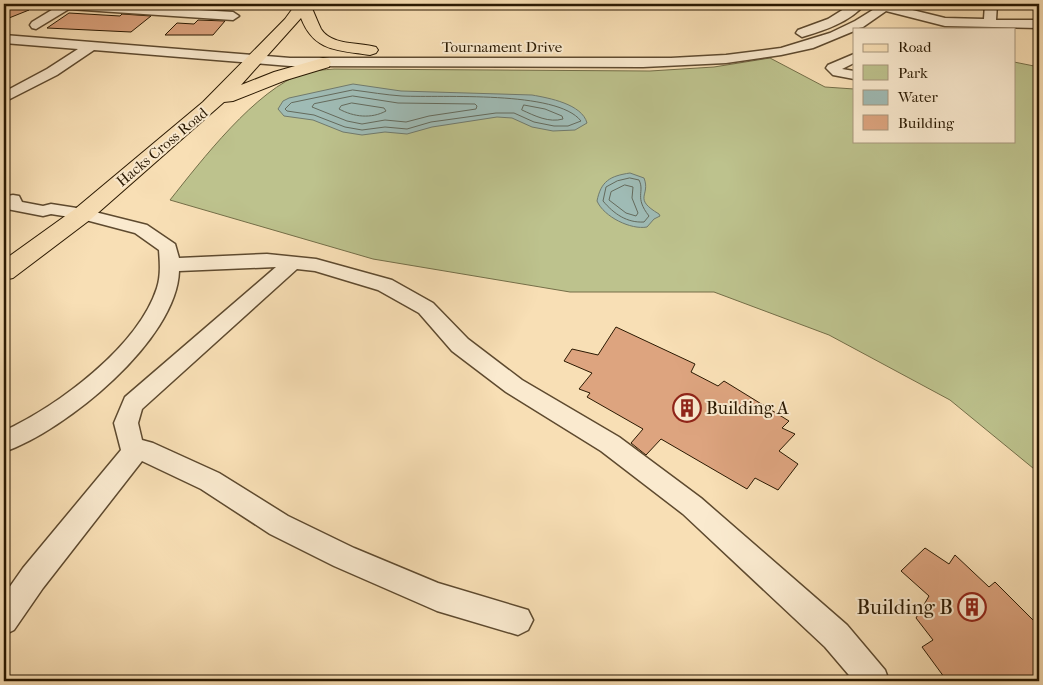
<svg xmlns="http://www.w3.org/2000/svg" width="1043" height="685" viewBox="0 0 1043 685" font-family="'IM FELL French Canon',serif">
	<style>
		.green { fill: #bdc28d; stroke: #746e48 }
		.water { fill: #9fbbb5; stroke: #707a6d }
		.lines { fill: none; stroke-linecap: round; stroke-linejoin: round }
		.shore { stroke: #646a5c; stroke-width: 1 }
		.building { fill: #dda47f; stroke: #2a1902 }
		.minor-casing { stroke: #5e4a2f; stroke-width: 3 }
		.major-casing { stroke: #2a1902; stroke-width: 2 }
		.minor { fill: #faeacf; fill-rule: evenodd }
		.major { fill: #f8dfb5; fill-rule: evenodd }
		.labels { text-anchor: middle; stroke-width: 4; stroke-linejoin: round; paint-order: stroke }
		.far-street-label { font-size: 15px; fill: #2a1902; stroke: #faeacf }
		.poi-label { font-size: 18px; fill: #2a1902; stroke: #faeacf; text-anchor: start }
		.near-poi-label { font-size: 21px; fill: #2a1902; stroke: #faeacf; text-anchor: end }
	</style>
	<rect width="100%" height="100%" fill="#f8dfb5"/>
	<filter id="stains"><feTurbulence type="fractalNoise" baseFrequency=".004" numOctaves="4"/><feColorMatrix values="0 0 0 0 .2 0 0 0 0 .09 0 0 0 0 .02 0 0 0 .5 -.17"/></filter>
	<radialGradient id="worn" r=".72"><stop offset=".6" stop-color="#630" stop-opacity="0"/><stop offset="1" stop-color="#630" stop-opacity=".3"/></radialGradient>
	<!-- green -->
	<path class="green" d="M770 58 825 87 854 89V141H1014V62L1039 67V473L950 400 829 335 714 292H570L373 259 170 200C201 161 256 89 304 73 313 70 324 70 334 69L650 71 714 67Z"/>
	<!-- water -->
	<path class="water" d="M353 84 401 91 532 95C549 98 582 104 587 123L575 130 553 131 532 127 512 118 497 117 432 127 407 134 385 132 362 135 343 132 313 120 284 116 278 109 283 101 289 98Z
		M630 173 644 178C651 196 632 198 659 214L660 216 654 219 647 227C631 230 604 217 597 201 601 181 610 176 630 173Z"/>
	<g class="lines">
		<!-- shore -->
		<path class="shore" d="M353 90C369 92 386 95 402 96 442 98 557 90 581 121L568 126H554L534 122 514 113H496L431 122 407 129 385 127 362 130 345 127 314 115 287 111 285 109 291 103Z
			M353 96 398 103 475 104 477 106 476 109 429 116 406 122 385 120 362 124 347 121 312 107 314 104Z
			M352 103 384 108 386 111C371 119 354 117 339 109L341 106Z
			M524 105 545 109 562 116 563 119C549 123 535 116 522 110Z
			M630 178 639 180C645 192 634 197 649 216L644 222C627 223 614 214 603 201L606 187 617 181Z
			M625 185 633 187 632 198 638 213 636 216 626 213 609 200 611 192Z"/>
	</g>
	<!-- building -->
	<path class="building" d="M4 4H6L29 10 4 20Z
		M69 13 120 16 122 14 151 16 131 32 47 28Z
		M198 20 225 21 213 35H165L177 23 194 24Z
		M616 327 695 364 691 372 718 386 724 381 789 421 782 428 795 434 779 451 798 464 778 490 755 478 747 489 661 439 646 455 631 443 643 429 587 397 590 393 579 389 592 373 564 361 572 349 598 355Z
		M925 548 949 564 955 555 989 587 995 582 1039 626V681H947L922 647 933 640 916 618 929 596 901 571Z"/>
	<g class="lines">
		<defs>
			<path id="minor" d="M37 4H94L233 12 239 16 233 20 69 9 36 29 32 28 30 25 32 22 55 8 43 7Z
				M852 4H865C850 22 823 31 802 37L796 33 798 30 828 19Z
				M866 4H893L892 5 945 18 984 19 985 4H997L996 20H1039V28L945 26 886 11 863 27 854 29V31L813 48 781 55 726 63 643 67 290 66 94 50 57 75 4 102V92L47 69 78 49 4 43V35L290 58H671L726 55 781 48 830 33 855 21 876 8Z
				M854 54V63L842 69 854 71V79L833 75 826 68 828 65Z
				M13 195 19 196 22 202 43 206 51 204 83 209 147 225 175 244 179 258 267 254 316 259 392 280 433 303 468 339 522 380 619 437 701 498 847 625 885 670 889 681H854L825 647 683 514 601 451 506 392 452 351 419 313 378 290 315 271 297 269 142 409 138 423 142 440 153 443 219 473 288 516 354 548 438 583 528 610 533 620 528 630 518 635 437 611 334 566 270 534 201 489 142 461 43 588 14 630 4 635V595L23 568 121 450 114 423 125 397 276 267 179 271C177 340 65 431 4 452V431C58 406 138 347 157 288 161 276 160 263 159 250L135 233 82 219 51 214 43 216 7 209 4 200 7 196Z"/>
			<path id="major" d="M296 4H310C314 12 317 21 321 29 332 46 359 42 376 47L378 50 376 53 370 55C338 50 314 52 301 18L241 85 274 72 323 58 329 59 331 63 329 67 286 80 233 101 224 102 91 219 13 278 4 280V260L75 209 203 102 285 19Z"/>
		</defs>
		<!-- minor casing -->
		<use href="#minor" class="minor-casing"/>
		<!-- major casing -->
		<use href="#major" class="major-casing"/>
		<!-- minor -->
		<use href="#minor" class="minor"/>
		<!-- major -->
		<use href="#major" class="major"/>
	</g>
	<!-- icons -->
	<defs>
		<symbol id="building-ring" viewBox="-11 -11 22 22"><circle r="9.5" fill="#faeacf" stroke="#8f2418" stroke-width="1.5"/><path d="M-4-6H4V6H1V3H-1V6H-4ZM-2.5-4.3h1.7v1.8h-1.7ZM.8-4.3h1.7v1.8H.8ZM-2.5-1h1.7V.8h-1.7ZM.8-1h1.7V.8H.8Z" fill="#8f2418"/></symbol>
	</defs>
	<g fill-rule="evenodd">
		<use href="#building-ring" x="671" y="392" width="32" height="32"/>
		<use href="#building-ring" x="956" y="591" width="32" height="32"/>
	</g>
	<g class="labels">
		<!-- far-street labels -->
		<g class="far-street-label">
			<text x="502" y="52">Tournament Drive</text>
			<text transform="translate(162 147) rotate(-40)" y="5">Hacks Cross Road</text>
		</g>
		<!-- poi labels -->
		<g class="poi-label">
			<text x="706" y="414">Building A</text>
		</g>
		<!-- near-poi labels -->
		<g class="near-poi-label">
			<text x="953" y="614">Building B</text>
		</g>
	</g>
	<!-- margin -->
	<rect width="1043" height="685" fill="none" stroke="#f8dfb5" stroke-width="20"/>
	<rect x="5" y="5" width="1033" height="675" fill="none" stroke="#2a1902" stroke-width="2.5"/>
	<rect x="10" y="10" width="1023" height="665" fill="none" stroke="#2a1902"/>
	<!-- legend -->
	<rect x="853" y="28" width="162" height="115" fill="#faeacf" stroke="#a7967d"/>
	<rect x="863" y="44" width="25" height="8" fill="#f8dfb5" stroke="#a7967d"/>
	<text x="898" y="52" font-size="15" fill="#2a1902">Road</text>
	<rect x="863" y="65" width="25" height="15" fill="#bdc28d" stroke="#a7967d"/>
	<text x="898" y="78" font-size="15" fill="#2a1902">Park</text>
	<rect x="863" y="90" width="25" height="15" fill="#9fbbb5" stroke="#a7967d"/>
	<text x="898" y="102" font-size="15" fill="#2a1902">Water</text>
	<rect x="863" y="115" width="25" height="15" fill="#dda47f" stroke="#a7967d"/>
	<text x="898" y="128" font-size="15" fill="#2a1902">Building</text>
	<rect width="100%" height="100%" filter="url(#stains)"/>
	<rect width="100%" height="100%" fill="url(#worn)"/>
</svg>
